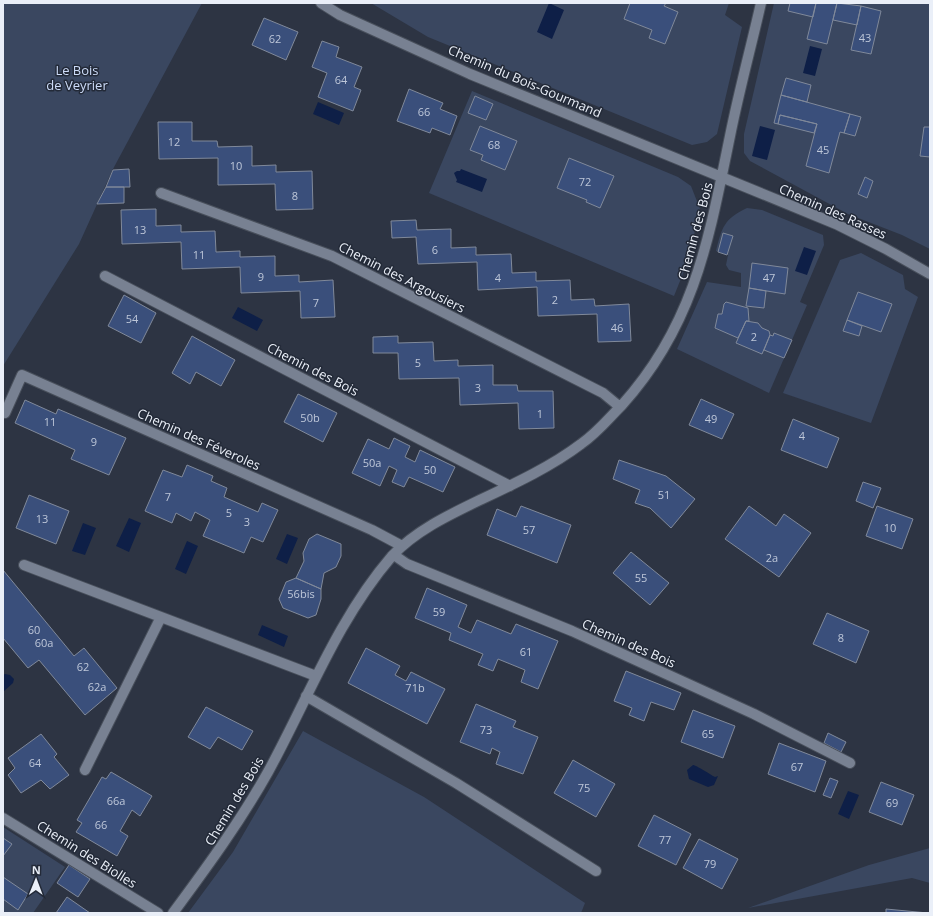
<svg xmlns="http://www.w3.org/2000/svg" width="933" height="916" viewBox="0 0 933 916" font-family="'Open Sans',sans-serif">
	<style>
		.green { fill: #3a4760 }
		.water { fill: #0e1f47 }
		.building { fill: #3a4f7b; stroke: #80899a }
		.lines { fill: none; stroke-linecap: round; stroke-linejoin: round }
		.minor-casing { stroke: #484f5b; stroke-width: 12 }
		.minor { stroke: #788192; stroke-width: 10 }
		.labels { text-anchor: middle; stroke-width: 3; stroke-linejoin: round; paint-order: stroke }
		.number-label { font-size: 11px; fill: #bec7d9 }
		.park-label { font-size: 13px; fill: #cddcf9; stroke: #232a38 }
		.street-label { font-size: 13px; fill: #eaeff8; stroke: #232a38 }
	</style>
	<rect width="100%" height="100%" fill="#2d3443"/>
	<!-- green -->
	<path class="green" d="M3 3H202L113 169 79 244 3 366Z
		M371 3H729L725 15 742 27 717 134 707 142 692 145 428 37Z
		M774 3H930V249L902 235 848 214 750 161 744 153V134Z
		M472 91 678 177 691 186 700 209 688 261 674 296 429 193Z
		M747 208 762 210 823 235 824 245 800 302 807 305 769 393 677 349 707 282 741 287V273L729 270 726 265 728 255 716 251C722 227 724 219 747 208Z
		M861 253 903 275 905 289 918 297 871 423 783 393 840 260Z
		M303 731 424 797 585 903 581 913H188L233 852Z
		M3 827 65 867 33 913H3Z
		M930 848V883L912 878 748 908 869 865Z"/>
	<!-- water -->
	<path class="water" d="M549 3 564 10 552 39 537 32Z
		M810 46 822 49 815 76 803 73Z
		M318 102 344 113 339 125 313 114Z
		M760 126 775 130 767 160 752 156Z
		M461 169 487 179 482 192 456 182 457 180 454 173 457 171H460Z
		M804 247 816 251 807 275 795 271Z
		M238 307 263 320 257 331 232 318Z
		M129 518 141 523 129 552 116 546Z
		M83 523 96 528 85 555 72 551Z
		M287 534 298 538 287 564 276 559Z
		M187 541 198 546 186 574 175 569Z
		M262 625 288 636 284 647 258 635Z
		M5 674 10 675 14 679 13 683 3 692V675Z
		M693 765C696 765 711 775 715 777L718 776 714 785 708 787 689 779 687 770Z
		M848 791 859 795 849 819 838 814Z"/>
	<!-- building -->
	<path class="building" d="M630 3H666L664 6 678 12 665 44 649 38 652 30 624 19Z
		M790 3H816L813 17 788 11Z
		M816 3H837L827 44 807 39Z
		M837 3 861 6 857 25 833 20Z
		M861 6 881 11 871 54 851 50Z
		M264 18 298 32 286 60 252 45Z
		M322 41 339 47 336 57 362 67 354 87 361 90 353 111 318 97 327 73 312 67Z
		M786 78 811 85 807 102 781 95Z
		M409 89 443 103 440 109 457 116 450 135 432 128 430 133 397 121Z
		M781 95 850 114 844 133 840 132 829 173 806 166 817 124 780 115 778 124 774 123Z
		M475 96 493 104 486 120 468 113Z
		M850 114 861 117 855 136 844 133Z
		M780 115 817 124 814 133 778 124Z
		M158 122H192V141H217L218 147 252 146V166L276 165V172L312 171 313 209 276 210 275 184 218 185V158L159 159Z
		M480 126 517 141 505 170 481 160 483 155 470 150Z
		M924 127H930V157L920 156Z
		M569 158 614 176 600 208 586 202 587 200 557 188Z
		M129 169 130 187H106L113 170Z
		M865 177 873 181 867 198 858 194Z
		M106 187H124V203L97 204Z
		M156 209V226L181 225V232L215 231 216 252 240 251V257L275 256V276L299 275V282L333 280 335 317 301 318 300 291 241 293 240 267 182 269 181 242 122 244 121 210Z
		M416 220 417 230 451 229V248L476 247V255L511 254 512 273 536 272V281L570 280 571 300 594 299 595 306 629 304 631 341 598 342 597 314 538 316 537 287 478 290 477 262 418 264 416 237 392 238 391 221Z
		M723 233 733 236 727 255 718 252Z
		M752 263 788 268 785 294 749 288Z
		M749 288 766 291 764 308 746 306Z
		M858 292 892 304 881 332 847 320Z
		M124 295 156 313 141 343 108 326Z
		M726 302 748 308 749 321H746L738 338 715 328 718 314H722L724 304Z
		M847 320 862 326 859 336 843 331Z
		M746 321 758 323 762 328 769 331 770 335 762 354 736 343Z
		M774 333 792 340 784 358 764 350 770 335 773 336Z
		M192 336 235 360 221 386 196 372 190 384 172 373Z
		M398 336V343L433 342 434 361 458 360V366L493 365V385H517L518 391H553L554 428 519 429 518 403 460 405 459 378 399 379 398 353H373V337Z
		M298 394 337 413 323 442 284 422Z
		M701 399 734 414 722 439 689 425Z
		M25 400 56 414 58 409 126 438 109 475 71 459 75 450 15 423Z
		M793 419 839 438 827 468 781 450Z
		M394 438 410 446 405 457 415 462 420 450 455 467 443 492 409 477 404 487 392 482 397 470 389 466 380 486 352 473 368 439 389 449Z
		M619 460 666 476 695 499 671 528 650 508 635 503 640 490 613 479Z
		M187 465 213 476 211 481 227 488 224 497 258 512 262 503 278 510 263 542 251 537 244 553 203 536 210 520 195 512 191 521 176 513 172 523 145 511 163 470 182 477Z
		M863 482 881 488 873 508 856 501Z
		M29 495 69 511 56 544 16 528Z
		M521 506 571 525 557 563 487 535 497 509 516 517Z
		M749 506 776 526 784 514 811 533 779 577 725 539Z
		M877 506 913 519 902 549 866 536Z
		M317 534 341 544V556L336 567 324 573 321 589 296 578 304 561 303 553 309 539Z
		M631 552 669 583 650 605 613 573Z
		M3 570 74 656 84 648 117 688 85 715 39 660 28 668 3 638Z
		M296 578 321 589V599L316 615 308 618 283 608 279 599 286 582Z
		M427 588 467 605 458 627 471 633 477 620 511 634 516 624 558 641 538 689 521 682 525 670 498 659 493 671 478 665 483 654 449 640 451 633 415 618Z
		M827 613 869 631 856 663 813 644Z
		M366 648 400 666 395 675 406 681 411 672 445 689 427 724 348 683Z
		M626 671 681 693 674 710 651 702 644 721 629 715 632 708 614 701Z
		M476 704 516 721 513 727 538 737 523 774 496 764 500 752 492 748 490 754 460 742Z
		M206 707 253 731 242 750 218 737 210 749 188 737Z
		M693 710 735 726 723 758 681 742Z
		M828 733 846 742 841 752 824 743Z
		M41 734 57 754 54 757 69 775 50 789 41 780 21 793 8 775 15 768 8 758Z
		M779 743 826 761 815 792 768 774Z
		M573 760 615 784 596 817 554 793Z
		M111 772 152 796 140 816 132 810 120 831 128 836 117 856 76 832 82 823 77 820 102 777 106 779Z
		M830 778 838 781 831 798 823 795Z
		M881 782 914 795 902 825 869 812Z
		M654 815 691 834 676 865 638 846Z
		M3 838 12 844 3 856Z
		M699 839 738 859 722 889 683 868Z
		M69 865 90 879 78 897 57 883Z
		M3 877 28 894 18 910 3 899Z
		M67 897 90 913H56Z
		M886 909 928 913H886Z"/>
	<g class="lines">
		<defs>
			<path id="minor" d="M321 3 340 15 470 74 836 224 886 249 930 274
				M161 193 332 256 603 393 620 407
				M105 276 510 486
				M5 413 22 375 372 530 402 546
				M394 555 407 564 572 631 754 714 850 763
				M24 565 316 676
				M306 696 456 783 596 871
				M85 770 161 617
				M3 818 158 913
				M173 913C207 867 240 822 268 772 308 699 337 620 392 556 416 530 451 514 482 499 516 483 552 466 581 444 597 433 609 418 622 405 695 324 709 238 730 136 739 91 751 47 761 3"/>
		</defs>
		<!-- minor casing -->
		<use href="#minor" class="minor-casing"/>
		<!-- minor -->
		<use href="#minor" class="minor"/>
	</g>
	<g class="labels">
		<!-- number labels -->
		<g class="number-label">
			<text x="865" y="42">43</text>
			<text x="275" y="43">62</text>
			<text x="341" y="84">64</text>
			<text x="424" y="116">66</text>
			<text x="174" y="146">12</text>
			<text x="494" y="149">68</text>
			<text x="823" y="154">45</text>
			<text x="236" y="170">10</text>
			<text x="585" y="186">72</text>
			<text x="295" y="200">8</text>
			<text x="140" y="234">13</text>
			<text x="435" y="254">6</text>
			<text x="199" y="259">11</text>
			<text x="261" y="281">9</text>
			<text x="498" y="282">4</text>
			<text x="769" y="282">47</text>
			<text x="555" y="304">2</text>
			<text x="316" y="307">7</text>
			<text x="132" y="323">54</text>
			<text x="617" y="332">46</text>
			<text x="754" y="341">2</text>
			<text x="418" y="367">5</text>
			<text x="478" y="392">3</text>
			<text x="540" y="418">1</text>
			<text x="310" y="422">50b</text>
			<text x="711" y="423">49</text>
			<text x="50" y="426">11</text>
			<text x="802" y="440">4</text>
			<text x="94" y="446">9</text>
			<text x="372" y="467">50a</text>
			<text x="430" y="474">50</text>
			<text x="664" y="499">51</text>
			<text x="168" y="501">7</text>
			<text x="229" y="517">5</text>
			<text x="42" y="523">13</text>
			<text x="247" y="526">3</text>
			<text x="890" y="532">10</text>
			<text x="529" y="534">57</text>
			<text x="772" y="562">2a</text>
			<text x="641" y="582">55</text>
			<text x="301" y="598">56bis</text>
			<text x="439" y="616">59</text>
			<text x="34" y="634">60</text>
			<text x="841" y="642">8</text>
			<text x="44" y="647">60a</text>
			<text x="526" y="656">61</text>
			<text x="83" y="671">62</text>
			<text x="97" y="691">62a</text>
			<text x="415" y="692">71b</text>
			<text x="486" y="734">73</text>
			<text x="708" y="738">65</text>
			<text x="35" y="767">64</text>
			<text x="797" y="771">67</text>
			<text x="584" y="792">75</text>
			<text x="116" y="805">66a</text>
			<text x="892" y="807">69</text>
			<text x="101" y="829">66</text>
			<text x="665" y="844">77</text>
			<text x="710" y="868">79</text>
		</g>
		<!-- park labels -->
		<g class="park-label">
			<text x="77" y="75">Le Bois<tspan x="77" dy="15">de Veyrier</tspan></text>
		</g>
		<!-- street labels -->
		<g class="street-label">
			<text transform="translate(525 81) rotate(23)" y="5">Chemin du Bois-Gourmand</text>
			<text transform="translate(833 211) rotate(24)" y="5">Chemin des Rasses</text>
			<text transform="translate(695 231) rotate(-75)" y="5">Chemin des Bois</text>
			<text transform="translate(402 277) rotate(27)" y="5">Chemin des Argousiers</text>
			<text transform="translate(313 369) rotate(27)" y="5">Chemin des Bois</text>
			<text transform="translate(199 439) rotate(24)" y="5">Chemin des Féveroles</text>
			<text transform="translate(629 643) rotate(24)" y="5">Chemin des Bois</text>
			<text transform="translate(234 801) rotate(-59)" y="5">Chemin des Bois</text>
			<text transform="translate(87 854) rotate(32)" y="5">Chemin des Biolles</text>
		</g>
	</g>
	<!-- border -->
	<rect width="933" height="916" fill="none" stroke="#eaeff8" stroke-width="8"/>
	<!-- north arrow -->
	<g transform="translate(36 880) rotate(1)" stroke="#232a38" stroke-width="3" paint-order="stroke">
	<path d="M0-3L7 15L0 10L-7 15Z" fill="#eaeff8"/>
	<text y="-6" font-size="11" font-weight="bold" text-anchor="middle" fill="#eaeff8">N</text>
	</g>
</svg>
